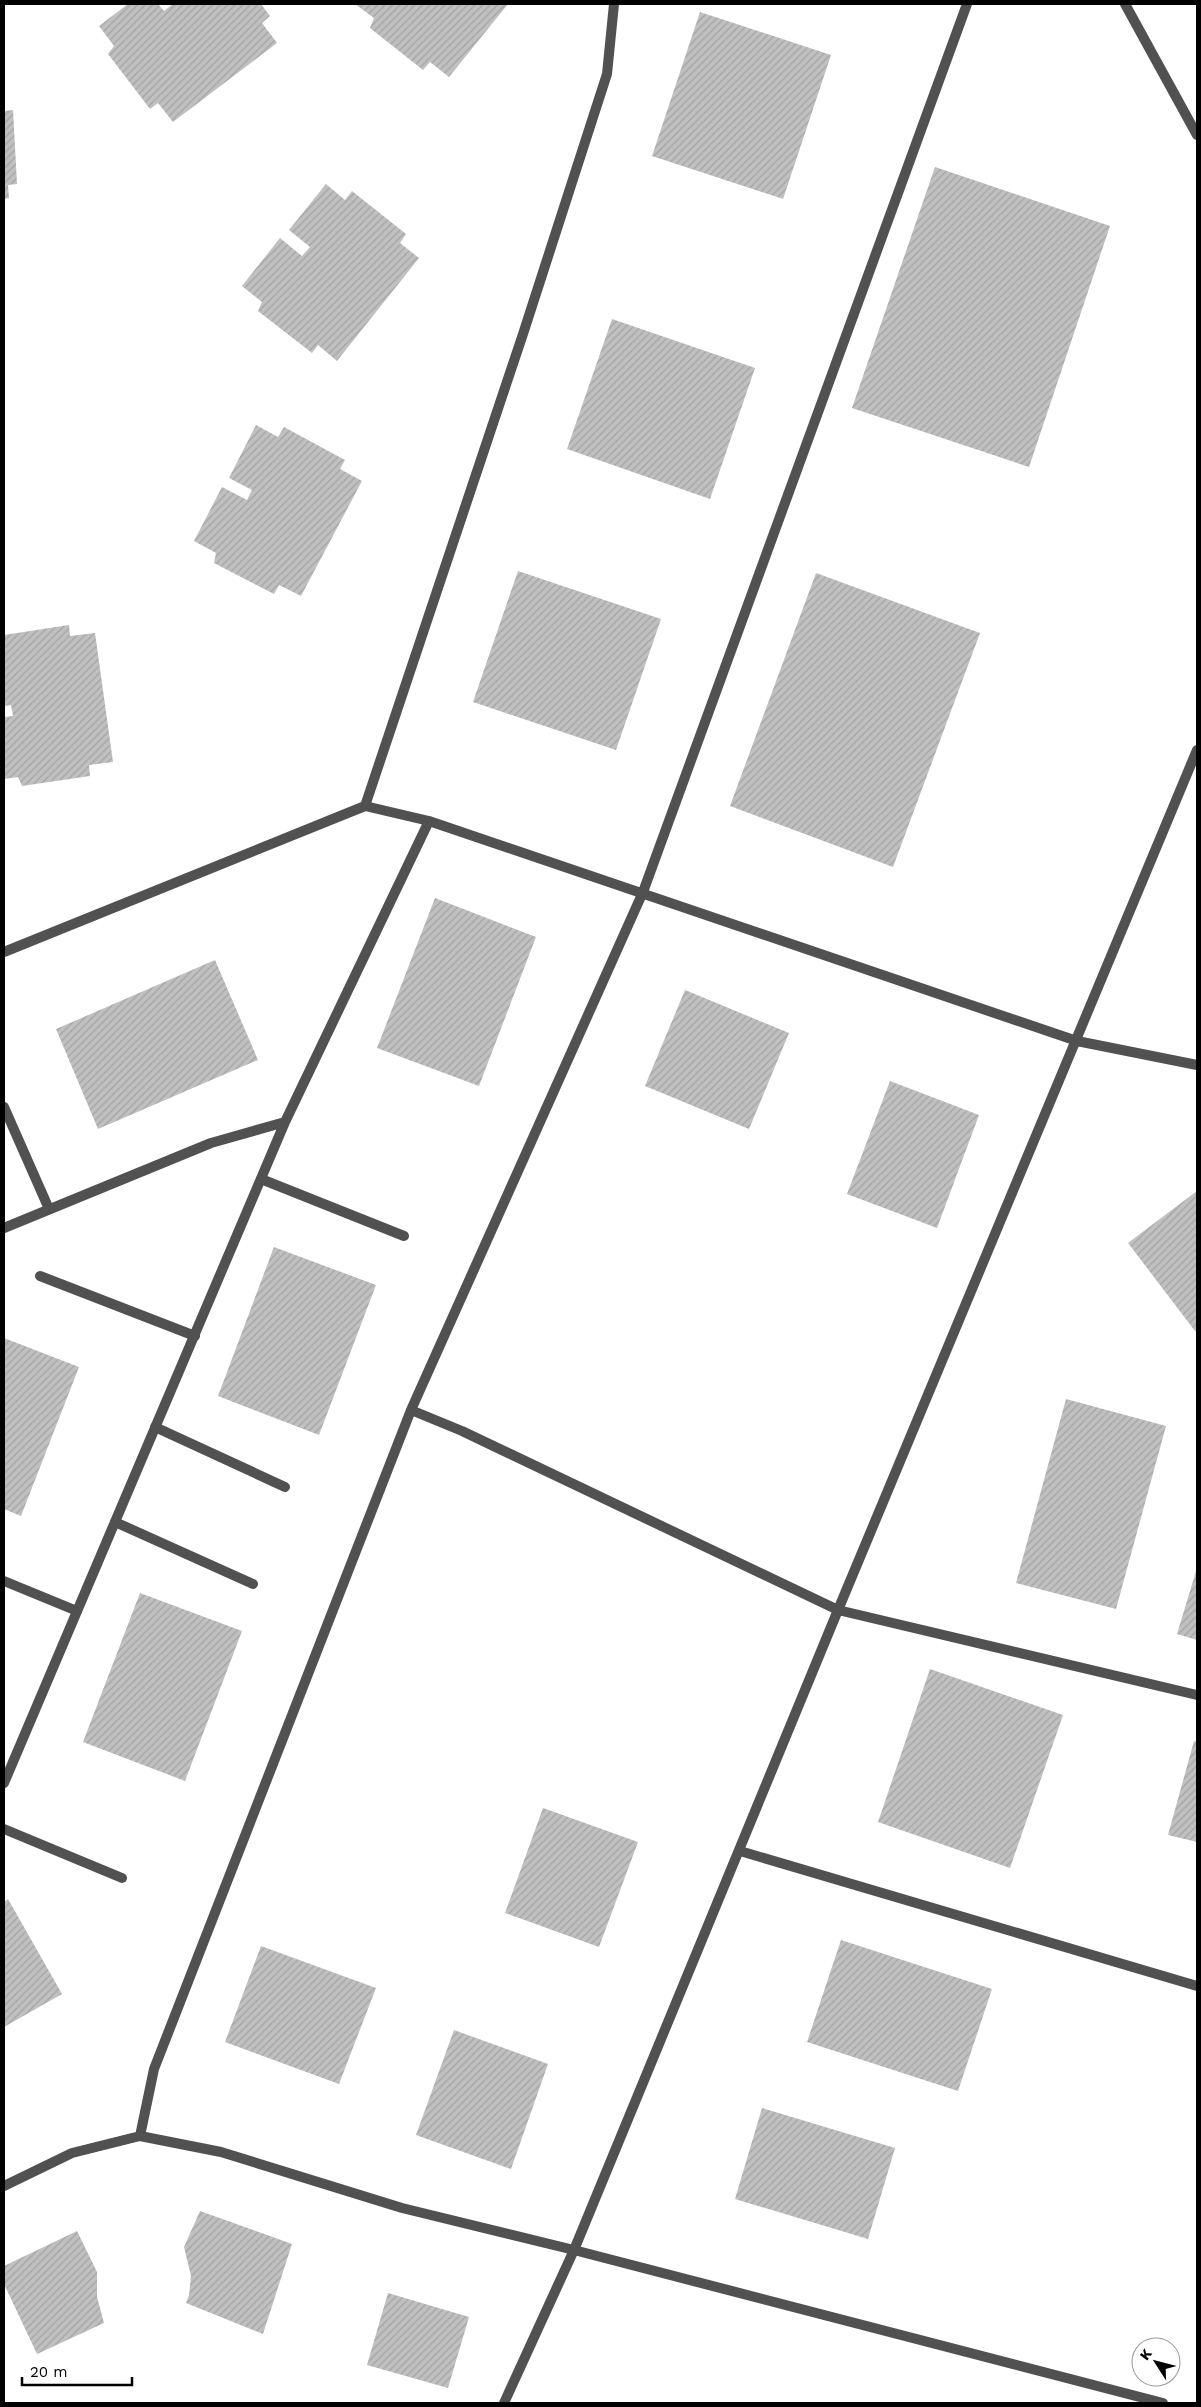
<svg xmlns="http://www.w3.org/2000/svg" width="1201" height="2407" viewBox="0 0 1201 2407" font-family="'Work Sans',sans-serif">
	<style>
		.building { fill: url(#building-hatch) }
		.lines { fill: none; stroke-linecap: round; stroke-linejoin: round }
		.service { stroke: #515151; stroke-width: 10 }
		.minor { stroke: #515151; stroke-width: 10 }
		.tertiary { stroke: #515151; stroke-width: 10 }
	</style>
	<defs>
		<pattern id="building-hatch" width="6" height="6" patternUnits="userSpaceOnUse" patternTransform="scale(1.25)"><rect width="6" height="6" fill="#c0c0c0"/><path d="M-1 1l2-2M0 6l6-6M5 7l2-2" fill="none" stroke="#a3a3a3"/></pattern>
	</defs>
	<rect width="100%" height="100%" fill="#fff"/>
	<!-- building -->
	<path class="building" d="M128 4H158L164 11 173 4H261L270 16 262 23 277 43 173 122 158 103 150 109 108 54 114 46 99 26Z
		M355 4H508L449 77 430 62 423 70 370 28 374 18Z
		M700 12 831 55 783 199 652 156Z
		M13 110 17 184 8 185 9 198 4 199V111Z
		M935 167 1110 226 1029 467 852 408Z
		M326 184 345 200 352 191 406 234 400 243 419 258 337 361 318 345 312 353 258 311 262 302 242 286 280 238 302 256 310 247 289 230Z
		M612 319 755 368 710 499 567 449Z
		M256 425 278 437 284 427 345 460 340 469 362 481 301 596 279 585 274 594 214 563 216 553 194 541 222 487 247 500 252 490 229 478Z
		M518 571 661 619 616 750 473 702Z
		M816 573 980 633 893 867 730 806Z
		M69 625 70 636 95 633 113 762 89 765 90 776 22 786 18 777 4 779V717L13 716 11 705 4 706V635Z
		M435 898 536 937 479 1086 377 1048Z
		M215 960 258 1060 98 1129 56 1029Z
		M685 990 789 1033 749 1129 645 1086Z
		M890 1081 979 1115 937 1228 847 1194Z
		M1197 1191V1330L1195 1331 1128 1243Z
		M274 1247 376 1285 319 1435 218 1396Z
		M4 1338 79 1367 21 1516 4 1509Z
		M1066 1399 1166 1426 1116 1609 1016 1583Z
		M1197 1568V1640L1177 1634Z
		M140 1593 242 1631 185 1781 83 1742Z
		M930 1669 1063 1715 1010 1868 878 1822Z
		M1194 1741 1197 1742V1842L1168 1835Z
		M543 1808 638 1842 599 1947 505 1913Z
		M8 1899 62 1994 4 2027V1902Z
		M841 1940 992 1989 958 2091 807 2042Z
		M261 1946 376 1988 339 2084 225 2042Z
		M454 2030 548 2064 511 2169 416 2135Z
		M762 2108 895 2148 868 2239 735 2199Z
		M200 2211 292 2244 263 2334 186 2303 189 2295 191 2276 184 2247Z
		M77 2231 97 2272V2297L104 2323 37 2354 4 2284V2266Z
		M388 2293 469 2317 448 2388 367 2365Z"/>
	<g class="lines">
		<!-- service -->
		<path class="service" d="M4 1107 49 1209
			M261 1179 404 1236
			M40 1276 195 1336
			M155 1427 285 1487
			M115 1522 253 1584
			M4 1581 77 1611
			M4 1829 122 1878"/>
		<!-- minor -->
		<path class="minor" d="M365 806 429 821 1077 1041 1197 1065
			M4 952 365 806 523 334 607 74 614 4
			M4 1228 211 1143 285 1122
			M411 1410 462 1431 838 1610 1197 1695
			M4 1783 285 1122 429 821
			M740 1851 1197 1986
			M140 2136 154 2069 411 1410 643 892 967 4
			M4 2186 72 2153 140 2136 221 2152 402 2208 574 2250 1163 2403
			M504 2403 574 2250 838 1610 1197 750"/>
		<!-- tertiary -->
		<path class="tertiary" d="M1125 4 1197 135"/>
	</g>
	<!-- border -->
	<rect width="1201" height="2407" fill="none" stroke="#000000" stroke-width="10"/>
	<!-- north arrow -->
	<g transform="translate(1156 2362) rotate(306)"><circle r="24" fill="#ffffff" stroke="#999999"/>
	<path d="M0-4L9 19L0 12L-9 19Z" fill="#000000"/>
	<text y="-8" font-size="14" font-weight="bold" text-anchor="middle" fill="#000000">K</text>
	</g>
	<!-- scale -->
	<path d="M22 2377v8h110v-8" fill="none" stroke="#000000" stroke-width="2.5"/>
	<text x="30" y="2377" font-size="15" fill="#000000" stroke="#ffffff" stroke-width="4" paint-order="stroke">20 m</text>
</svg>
